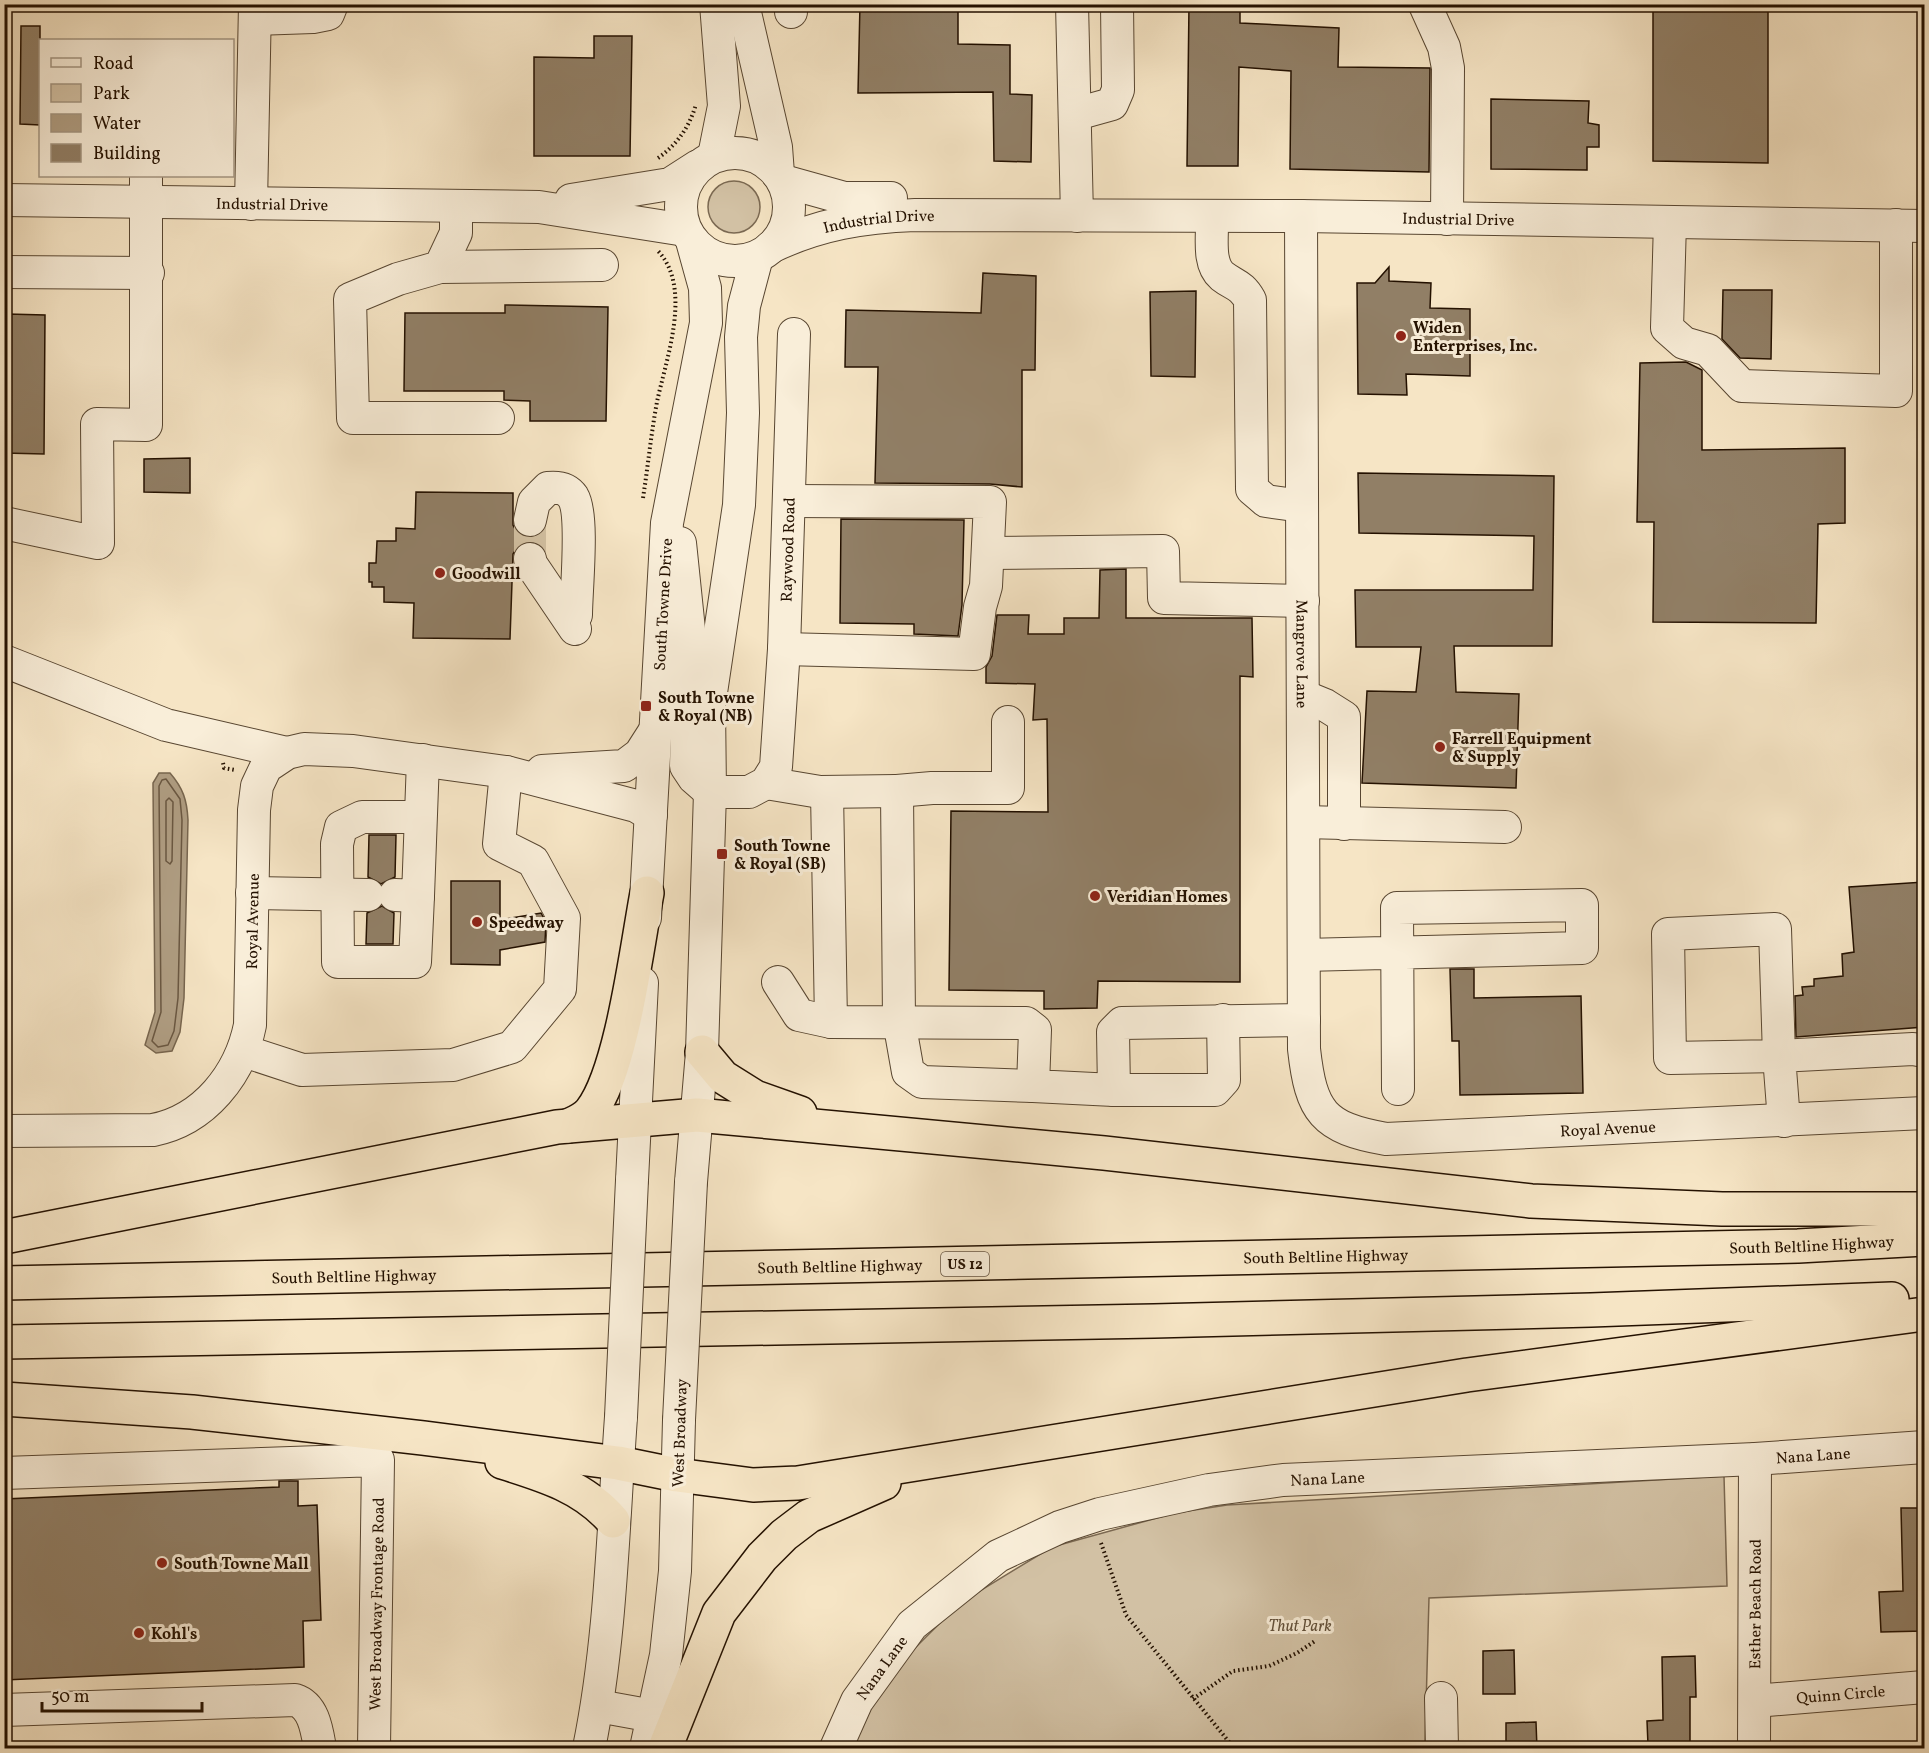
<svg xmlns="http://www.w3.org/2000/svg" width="1929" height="1753" viewBox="0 0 1929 1753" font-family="Vollkorn,serif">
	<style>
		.green { fill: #d2c1a4; stroke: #7b6952; stroke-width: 1.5 }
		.water { fill: #af9d82; stroke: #77654e; stroke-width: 1.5 }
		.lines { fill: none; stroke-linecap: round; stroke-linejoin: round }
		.shore { stroke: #6a5741; stroke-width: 1.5 }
		.building { fill: #917f66; stroke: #241100; stroke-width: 1.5 }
		.minor-tunnel { stroke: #d6c5a7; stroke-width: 32; stroke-dasharray: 32 16; stroke-linecap: butt }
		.minor-casing { stroke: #584631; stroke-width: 34 }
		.highway-casing { stroke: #241100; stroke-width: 36 }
		.path { stroke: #241100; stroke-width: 4; stroke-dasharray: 1.5 3; stroke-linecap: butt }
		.minor { stroke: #f9eed9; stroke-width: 32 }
		.highway { stroke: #f6e5c5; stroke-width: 33 }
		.minor-bridge-casing { stroke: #584631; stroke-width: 34; stroke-linecap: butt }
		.minor-bridge { stroke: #f9eed9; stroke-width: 32 }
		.poi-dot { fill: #8f2418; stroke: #f9eed9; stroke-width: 2 }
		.labels { text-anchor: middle; stroke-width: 6; stroke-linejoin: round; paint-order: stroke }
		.shield { fill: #f9eed9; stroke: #645341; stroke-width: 1.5 }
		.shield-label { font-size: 15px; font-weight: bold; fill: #241100 }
		.street-label { font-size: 16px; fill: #241100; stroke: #f9eed9 }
		.poi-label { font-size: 16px; font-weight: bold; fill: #241100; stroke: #f9eed9; text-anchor: start }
		.park-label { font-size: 16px; font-style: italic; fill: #614f39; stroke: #f9eed9 }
	</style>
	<rect width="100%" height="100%" fill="#f6e5c5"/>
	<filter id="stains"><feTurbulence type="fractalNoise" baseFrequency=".00333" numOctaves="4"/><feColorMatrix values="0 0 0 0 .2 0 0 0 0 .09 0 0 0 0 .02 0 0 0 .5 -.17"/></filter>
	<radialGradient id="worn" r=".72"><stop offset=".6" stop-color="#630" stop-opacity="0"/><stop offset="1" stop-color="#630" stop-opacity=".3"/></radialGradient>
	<!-- green -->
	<path class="green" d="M708 207a26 26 0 1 1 52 0a26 26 0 1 1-52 0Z
		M1724 1476 1727 1586 1429 1598 1425 1743 1309 1748H847L888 1675 960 1603 1052 1547 1175 1513 1227 1505Z"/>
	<!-- water -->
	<path class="water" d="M159 773H170C183 788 187 800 188 820L184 998 180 1032 172 1051 156 1053 145 1045 155 1012 153 783Z"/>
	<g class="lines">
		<!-- shore -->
		<path class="shore" d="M166 779 180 799 182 820 178 998 174 1031 168 1045 158 1047 152 1041 161 1012 159 786 162 780Z
			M169 798 173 802 172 861 170 864 166 861V801Z"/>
	</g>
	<!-- building -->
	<path class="building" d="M860 4H958V44L1010 45V94L1032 95 1031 162 994 161 993 92 858 93Z
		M1189 4H1240V23L1339 28 1338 67 1430 68 1429 172 1290 169 1291 71 1239 67 1238 166H1187Z
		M1691 4H1747V8H1768V163L1653 161V9H1691Z
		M21 26H40V125L20 124Z
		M594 36H632L630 156H534V57L594 58Z
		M1491 99 1589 101 1588 123 1599 125V147H1587V170L1491 169Z
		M1389 267V281L1431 283 1430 308 1470 309V376L1406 374 1407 395 1358 394 1357 283H1375Z
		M983 273 1036 276 1035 370H1022V487L990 484 875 483 878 367H845L846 310 981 313Z
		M1723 290H1772L1771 359 1740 358 1722 339Z
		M1196 291 1195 377 1151 376 1150 292Z
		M505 305 608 307 606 421H530V401L504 400V391H404L405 313H505Z
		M7 314 45 315 44 454 4 453Z
		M1686 362 1702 370V450L1845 448V523L1818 524 1816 623 1653 622 1654 522H1637L1640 363Z
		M190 458V493L144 492V459Z
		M1358 473 1554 476 1552 646H1454L1456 692 1519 694 1516 788 1362 783 1367 691 1416 692 1421 647H1356L1355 590H1533L1534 536 1359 533Z
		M416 492 513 493V525L517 533 527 538 541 534 540 545 526 542 518 546 513 554 510 639 413 638 414 603 384 602V587H372V582H369V563H376L377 541H396V528L415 529Z
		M841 519 964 520 962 605 958 636 914 634V624L840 623Z
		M1126 569V618H1252L1253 677 1240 676V982L1098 981 1097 1008 1044 1009V991L949 990 951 811 1048 812 1047 719 1033 720 1035 684 986 683V667L992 656 997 615H1029L1028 634H1064V618H1099L1100 570Z
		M369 835H396L395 877 381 884 368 877Z
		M451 881H500V920L541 913 546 922 545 942 500 950V965L451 964Z
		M1924 882V1027L1796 1037 1795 996 1803 995 1802 987 1814 986V979L1843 976 1842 954 1854 952 1849 887Z
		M382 906 394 913 393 944H366L367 913Z
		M1450 969H1474V998L1581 996 1583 1093 1460 1095 1459 1041H1452Z
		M279 1481H298V1506L317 1505 321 1620 303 1621 304 1667 4 1680V1499L279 1487Z
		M1901 1508H1924V1631L1881 1632 1879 1592 1903 1591Z
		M1514 1650 1515 1694H1483V1651Z
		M1695 1656 1696 1697H1690V1744L1648 1745 1647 1721 1663 1720 1662 1657Z
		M1536 1722 1537 1749H1506V1723Z"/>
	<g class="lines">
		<!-- minor-tunnel -->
		<path class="minor-tunnel" d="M530 520V559"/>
		<defs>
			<g id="minor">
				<path d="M743 4 776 147 778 174"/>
				<path d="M1072 4 1077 216"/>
				<path d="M1425 5 1444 47 1448 68 1447 219"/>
				<path d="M791 12V4"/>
				<path d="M255 19 313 17 328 14 332 4"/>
				<path d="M1076 114 1112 104 1118 90 1117 4"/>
				<circle cx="735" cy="207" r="54"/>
				<path d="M714 156 724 106 716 4"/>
				<path d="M783 181 844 198H891"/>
				<path id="s1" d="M4 200 539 207 685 230"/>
				<path d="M571 200 670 184 698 166"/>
				<path d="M251 204 255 4"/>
				<path d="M456 206V233L440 267 398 279 350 299 353 418H498"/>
				<path d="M1212 216C1213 235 1207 263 1222 276 1235 286 1241 284 1250 300L1252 489 1266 501 1302 506"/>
				<path id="s2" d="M1301 216 1304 1049C1311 1112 1323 1128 1386 1139L1924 1113"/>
				<path d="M1670 222 1667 328 1684 343 1708 350 1742 386 1896 391V225"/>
				<path id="s3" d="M771 247C819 224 863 217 915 215L1301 216 1924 226"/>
				<path d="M440 267 602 265"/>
				<path d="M4 272 148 273"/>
				<path d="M530 520 534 502 548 488C558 487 567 488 573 497 584 515 576 591 576 615"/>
				<path d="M4 523 98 543 97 424 146 425V176"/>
				<path id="s4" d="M680 543 689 630 686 766 694 778 710 792H749L766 783 776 767 784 649 794 334"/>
				<path d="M988 553 1163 551 1164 598 1303 601"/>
				<path d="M530 559 531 564 575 629"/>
				<path d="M784 649 974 654 980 607 986 586 990 502 789 501"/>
				<path d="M4 661 166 725 287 753"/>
				<path d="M1303 696 1325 705 1344 717V824"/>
				<path d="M542 771 624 766 640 754 656 729"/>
				<path d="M766 783 820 792 897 791 899 1021 908 1072 922 1082 1033 1086"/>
				<path d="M897 791 932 788H1008V722"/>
				<path d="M827 792 831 1022"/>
				<path d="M1304 822 1505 827"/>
				<path d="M252 893 368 895"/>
				<path d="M395 895 418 896 423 760"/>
				<path d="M418 896 415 962H338L337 844 341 827 362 817H420"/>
				<path id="s5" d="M645 918 667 523 706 323 705 288 692 241"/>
				<path d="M1775 929 1779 1056 1670 1058 1668 934Z"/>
				<path d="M1304 955 1582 948V905L1397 908 1398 1089"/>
				<path d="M778 982 799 1015 831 1022 1026 1023 1035 1030 1033 1086 1114 1090 1113 1032 1122 1023 1304 1020"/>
				<path d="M244 1051 302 1070 453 1065 512 1047 560 989 564 918 533 861 499 844 506 772"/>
				<path d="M1114 1090H1215L1224 1080 1223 1020"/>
				<path d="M1784 1121 1779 1056 1913 1049 1924 1051"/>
				<path id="s6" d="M4 1131 153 1130C204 1120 240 1075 250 1025L254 810 257 786 266 767 287 753 304 749 353 751 506 772 636 806 651 815"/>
				<path d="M632 1180 642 983"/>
				<path d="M691 1182 702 1052 710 792 709 706 739 505 743 413 741 337 744 306 757 257"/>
				<path d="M4 1473 378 1460 374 1748"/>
				<path d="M1441 1698 1442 1748"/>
				<path id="s7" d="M1755 1701 1924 1687"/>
				<path d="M598 1706 653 1716"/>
				<path d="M4 1710 295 1700C314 1706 317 1731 320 1748"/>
				<path d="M589 1748C611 1640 613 1528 621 1417"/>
				<path d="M646 1748 666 1655 675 1571 679 1420"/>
				<path id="s8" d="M836 1748 857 1701 912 1625 998 1556 1060 1527 1100 1514 1209 1490 1283 1480 1755 1459 1924 1447"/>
				<path id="s9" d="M1754 1748 1755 1459"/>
			</g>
			<g id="highway">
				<path d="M702 1052 723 1077 755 1097 800 1113"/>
				<path d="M568 1126C577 1122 585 1119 591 1111 622 1071 637 946 647 893"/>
				<path d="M4 1237 557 1127 697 1115 1104 1153 1531 1201 1722 1209H1924"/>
				<path id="s10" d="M4 1283 1611 1250 1798 1246 1924 1239"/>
				<path d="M4 1342 1154 1321 1591 1310 1892 1299"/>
				<path d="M4 1399 192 1412 423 1438 618 1463 677 1475 753 1485 798 1483 1467 1375 1924 1314"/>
				<path d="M502 1462C544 1475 584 1487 613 1521"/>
				<path d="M665 1748 719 1613 762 1557 784 1535 809 1516 884 1483"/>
			</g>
		</defs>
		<!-- minor casing -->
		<use href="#minor" class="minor-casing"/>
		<!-- highway casing -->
		<use href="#highway" class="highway-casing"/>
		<!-- path -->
		<path class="path" d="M658 158C677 145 690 126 696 104
			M643 498C648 466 651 434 657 402 666 359 693 288 658 251
			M223 763 224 768 235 770
			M1101 1543 1126 1615 1234 1748
			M1193 1699 1233 1671 1269 1666 1297 1653 1315 1641"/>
		<!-- minor -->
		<use href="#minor" class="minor"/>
		<!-- highway -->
		<use href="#highway" class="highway"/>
		<defs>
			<path id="minor-bridge" d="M621 1417 632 1180
				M679 1420 691 1182"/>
		</defs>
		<!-- minor-bridge casing -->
		<use href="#minor-bridge" class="minor-bridge-casing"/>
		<!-- minor-bridge -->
		<use href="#minor-bridge" class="minor-bridge"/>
	</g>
	<!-- markers -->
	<g class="poi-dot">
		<circle cx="1401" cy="336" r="6"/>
		<circle cx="440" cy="573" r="6"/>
		<rect x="640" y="700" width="12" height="12" rx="3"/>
		<circle cx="1440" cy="747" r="6"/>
		<rect x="716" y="848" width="12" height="12" rx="3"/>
		<circle cx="1095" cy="896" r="6"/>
		<circle cx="477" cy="922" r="6"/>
		<circle cx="162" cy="1563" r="6"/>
		<circle cx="139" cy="1633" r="6"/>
	</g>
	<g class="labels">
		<!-- shield labels -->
		<rect class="shield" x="941" y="1252" width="48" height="24" rx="4.5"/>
		<g class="shield-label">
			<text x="965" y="1269">US 12</text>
		</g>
		<!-- street labels -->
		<g class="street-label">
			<text dy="6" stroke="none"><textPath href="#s1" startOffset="268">Industrial Drive</textPath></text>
			<text dy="6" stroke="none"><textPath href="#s3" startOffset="692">Industrial Drive</textPath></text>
			<text dy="6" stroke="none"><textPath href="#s3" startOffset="112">Industrial Drive</textPath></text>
			<text dy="6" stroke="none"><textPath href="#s4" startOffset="554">Raywood Road</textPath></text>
			<text dy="6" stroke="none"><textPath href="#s5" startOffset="314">South Towne Drive</textPath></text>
			<text dy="6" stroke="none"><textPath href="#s2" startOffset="438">Mangrove Lane</textPath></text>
			<text dy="6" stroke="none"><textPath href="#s6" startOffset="404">Royal Avenue</textPath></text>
			<text dy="6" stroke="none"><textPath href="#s2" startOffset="1192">Royal Avenue</textPath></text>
			<text dy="6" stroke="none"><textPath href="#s10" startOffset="1808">South Beltline Highway</textPath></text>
			<text dy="6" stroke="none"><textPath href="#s10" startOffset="1322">South Beltline Highway</textPath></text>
			<text dy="6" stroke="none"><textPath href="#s10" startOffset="836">South Beltline Highway</textPath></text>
			<text dy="6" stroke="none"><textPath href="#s10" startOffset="350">South Beltline Highway</textPath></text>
			<text transform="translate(679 1433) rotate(-88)" y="6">West Broadway</text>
			<text dy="6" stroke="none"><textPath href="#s8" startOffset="1083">Nana Lane</textPath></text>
			<text dy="6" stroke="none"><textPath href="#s8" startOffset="597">Nana Lane</textPath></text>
			<text transform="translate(376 1604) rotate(-89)" y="6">West Broadway Frontage Road</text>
			<text dy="6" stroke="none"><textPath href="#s9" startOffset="144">Esther Beach Road</textPath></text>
			<text dy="6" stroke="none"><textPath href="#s8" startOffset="93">Nana Lane</textPath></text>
			<text dy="6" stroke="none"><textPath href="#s7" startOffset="86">Quinn Circle</textPath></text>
		</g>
		<!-- poi labels -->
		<g class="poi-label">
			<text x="1413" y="333">Widen<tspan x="1413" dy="18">Enterprises, Inc.</tspan></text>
			<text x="452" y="579">Goodwill</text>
			<text x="658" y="703">South Towne<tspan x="658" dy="18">&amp; Royal (NB)</tspan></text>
			<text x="1452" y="744">Farrell Equipment<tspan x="1452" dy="18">&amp; Supply</tspan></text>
			<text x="734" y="851">South Towne<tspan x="734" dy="18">&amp; Royal (SB)</tspan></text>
			<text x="1107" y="902">Veridian Homes</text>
			<text x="489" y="928">Speedway</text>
			<text x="174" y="1569">South Towne Mall</text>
			<text x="151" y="1639">Kohl's</text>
		</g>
		<!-- park labels -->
		<g class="park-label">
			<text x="1300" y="1631">Thut Park</text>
		</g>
	</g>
	<!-- margin -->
	<rect width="1929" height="1753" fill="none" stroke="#f6e5c5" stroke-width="24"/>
	<rect x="6" y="6" width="1917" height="1741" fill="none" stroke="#241100" stroke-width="3"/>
	<rect x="12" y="12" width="1905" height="1729" fill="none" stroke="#241100" stroke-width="1.5"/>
	<!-- legend -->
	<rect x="39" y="39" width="195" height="138" fill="#f9eed9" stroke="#a49682" stroke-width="1.5"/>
	<rect x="51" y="58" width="30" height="9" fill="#f9eed9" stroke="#a49682" stroke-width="1.5"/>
	<text x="93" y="69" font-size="18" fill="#241100">Road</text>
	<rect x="51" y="84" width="30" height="18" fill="#d2c1a4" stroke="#a49682" stroke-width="1.5"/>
	<text x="93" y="99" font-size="18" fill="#241100">Park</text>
	<rect x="51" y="114" width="30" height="18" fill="#af9d82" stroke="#a49682" stroke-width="1.5"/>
	<text x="93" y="129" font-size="18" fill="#241100">Water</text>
	<rect x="51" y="144" width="30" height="18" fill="#917f66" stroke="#a49682" stroke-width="1.5"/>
	<text x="93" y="159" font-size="18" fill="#241100">Building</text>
	<!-- scale -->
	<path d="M42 1702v9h160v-9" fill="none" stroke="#241100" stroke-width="3"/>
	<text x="51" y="1702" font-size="18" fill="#241100" stroke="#f9eed9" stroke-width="4.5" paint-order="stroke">50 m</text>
	<rect width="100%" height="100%" filter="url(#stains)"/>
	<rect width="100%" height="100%" fill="url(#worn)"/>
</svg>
